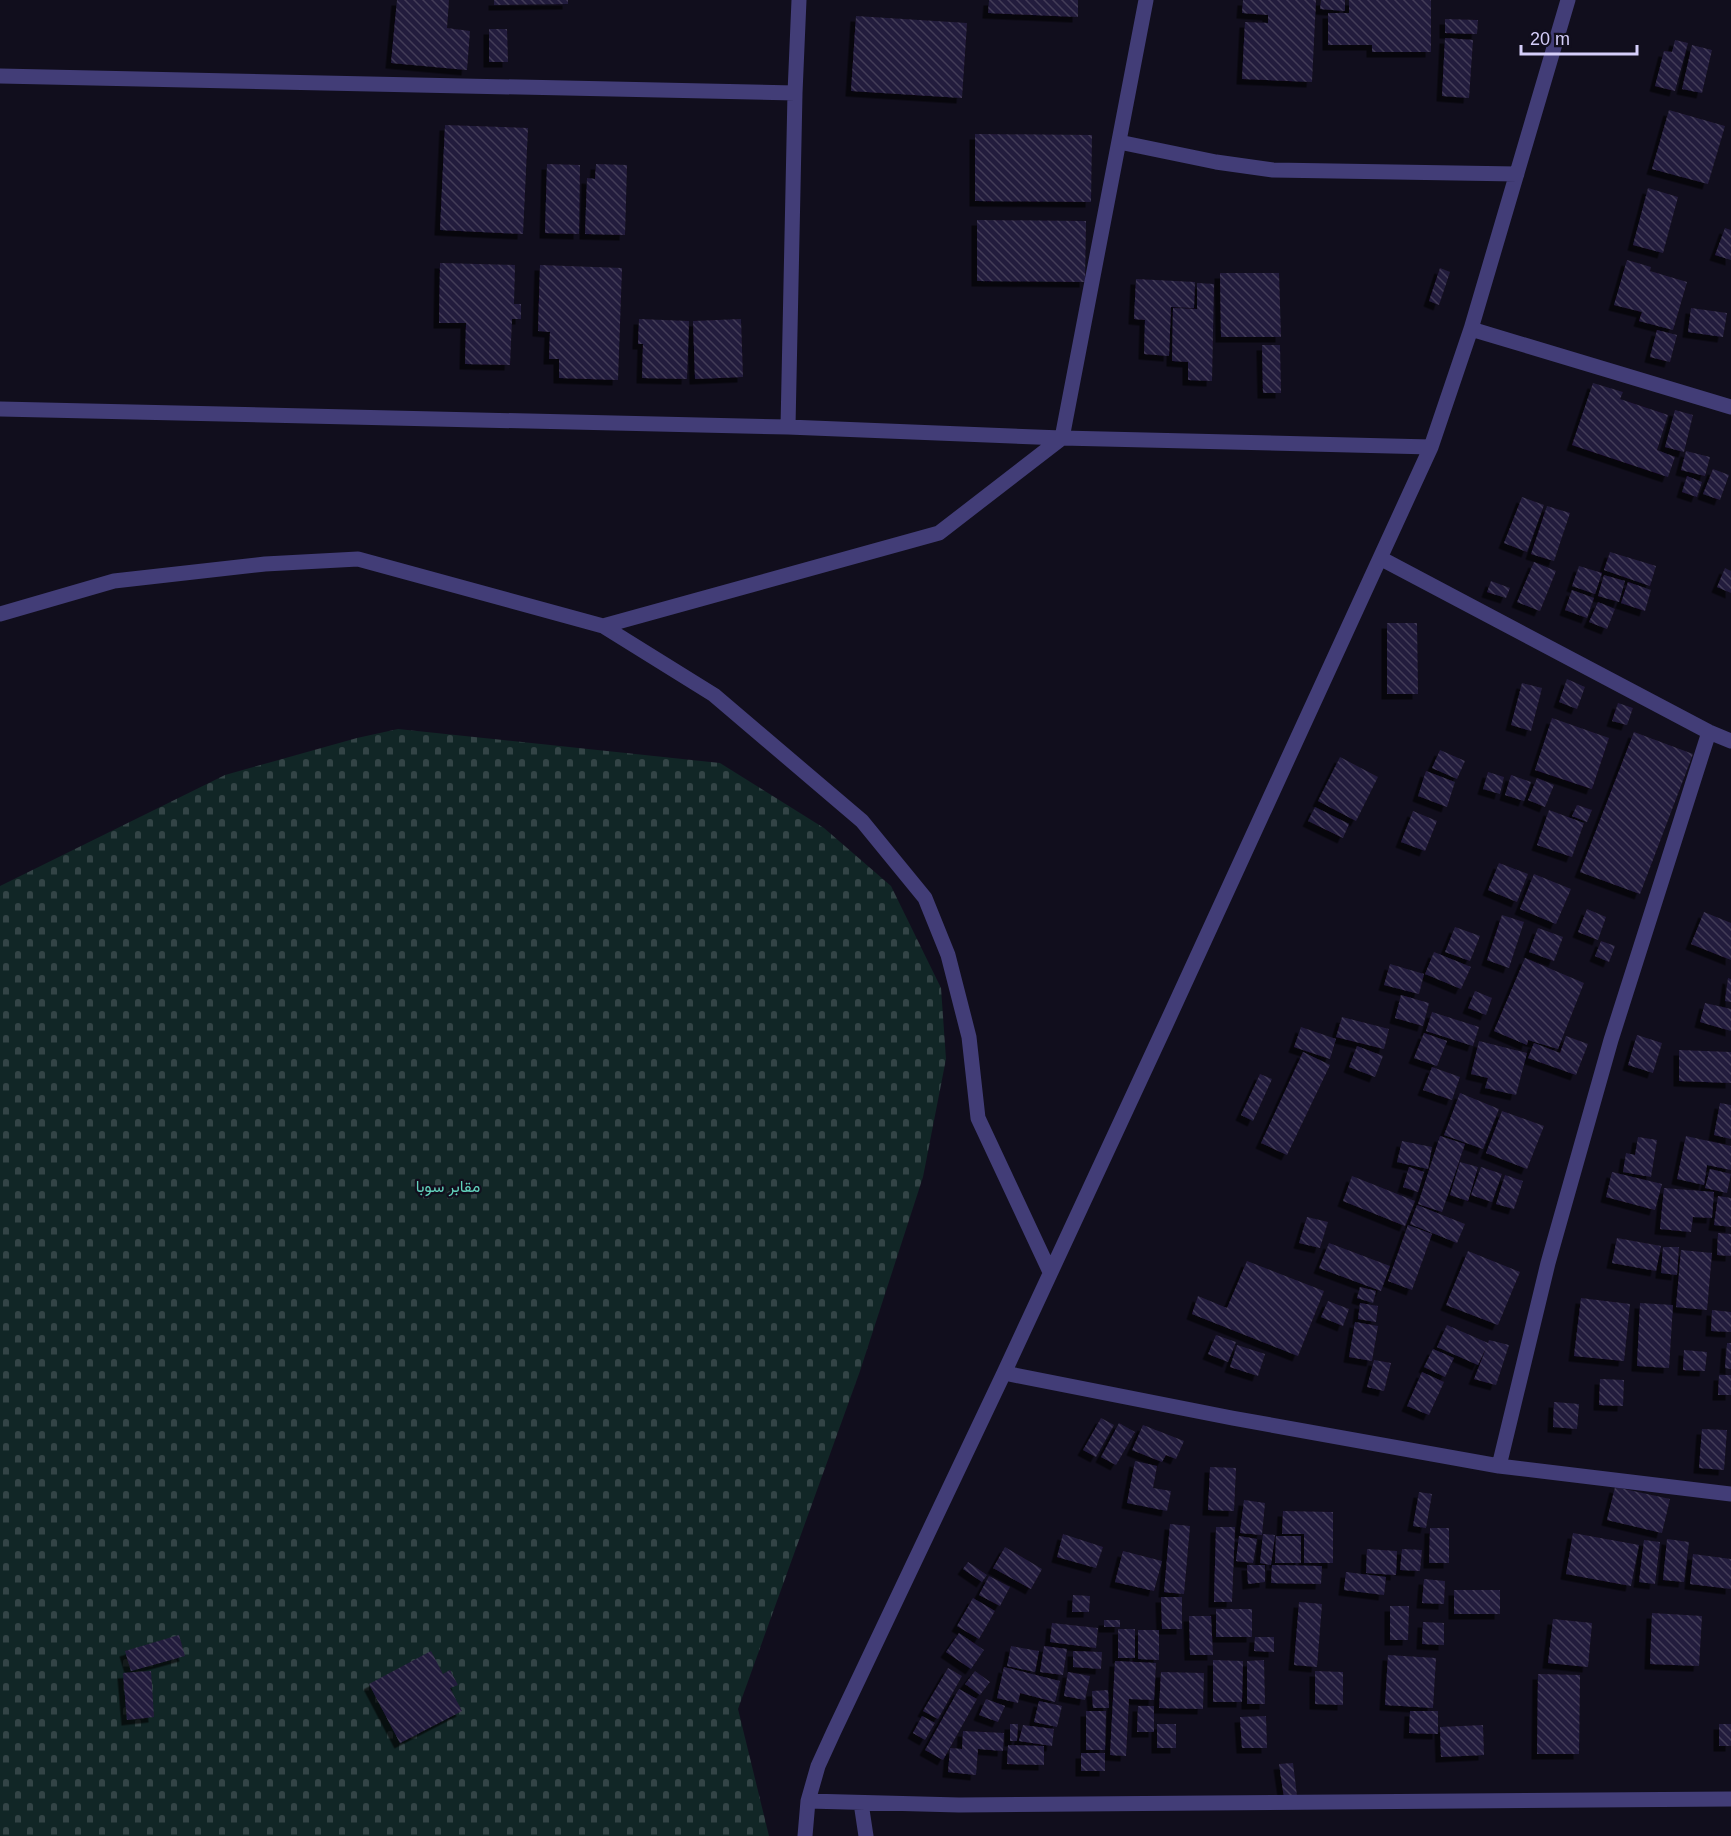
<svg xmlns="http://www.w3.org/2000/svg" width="1731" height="1836" viewBox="0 0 1731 1836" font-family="Arial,Vazirmatn,sans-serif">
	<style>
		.cemetery { fill: url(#cemetery-stones) }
		.building { fill: url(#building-back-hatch); filter: url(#shadow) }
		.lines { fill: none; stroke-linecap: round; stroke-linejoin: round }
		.minor { stroke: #423d77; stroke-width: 15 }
		.labels { text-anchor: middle; stroke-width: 4.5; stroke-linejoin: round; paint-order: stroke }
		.park-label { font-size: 16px; fill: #62d2bc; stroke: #110e1d }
	</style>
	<defs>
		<pattern id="cemetery-stones" width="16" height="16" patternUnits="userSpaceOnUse" patternTransform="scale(1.5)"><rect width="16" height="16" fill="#112626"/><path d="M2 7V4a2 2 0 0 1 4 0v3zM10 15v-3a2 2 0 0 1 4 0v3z" fill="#334446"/></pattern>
		<pattern id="building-back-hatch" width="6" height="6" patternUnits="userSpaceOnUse" patternTransform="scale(1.5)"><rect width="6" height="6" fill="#241c3c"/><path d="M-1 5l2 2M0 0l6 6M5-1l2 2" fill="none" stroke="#433c59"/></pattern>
		<filter id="shadow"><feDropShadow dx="-5.5" dy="5.5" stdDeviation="0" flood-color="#0009"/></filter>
	</defs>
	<rect width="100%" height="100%" fill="#110e1d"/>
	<!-- cemetery -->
	<path class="cemetery" d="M398 729 720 763 824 828 891 886 941 988 946 1059 923 1177 860 1371 738 1709 769 1836H0V886L225 775 357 738Z"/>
	<!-- building -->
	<path class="building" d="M397 0H449L447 28 470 31 467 70 391 63Z
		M494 0H568V4L494 5Z
		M989 0H1078V17L988 13Z
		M1243 0H1316L1312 82 1242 79 1245 22 1268 23V15L1242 13Z
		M1321 0H1345V11L1320 9Z
		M1349 0H1431V52H1372V45H1328V13H1349Z
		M856 16 967 23 962 98 851 91Z
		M1445 19 1478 20 1477 34 1445 33Z
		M489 29H507L508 62H489Z
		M1445 38 1473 40 1469 98 1442 96Z
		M1675 40 1688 43 1675 91 1655 86 1664 51 1672 52Z
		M1692 45 1712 50 1702 93 1682 89Z
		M1669 110 1725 126 1708 184 1652 169Z
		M445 125 528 128 523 234 440 230Z
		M975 134 1092 135 1091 202 975 201Z
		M547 164 580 165 579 234 545 233Z
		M596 164 627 165 625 235 585 234 587 178 595 179Z
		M1648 188 1678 197 1663 253 1633 245Z
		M977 220 1086 221 1085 282 977 281Z
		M1725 228 1731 230V260L1715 255Z
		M1627 260 1651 267 1650 271 1687 282 1673 330 1639 321 1642 312 1614 305Z
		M440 263 515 265 514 304H521V319H512L510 365 465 364 466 323H439Z
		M540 265 622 268 618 380 559 378V359H549L550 332 538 331Z
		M1440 268 1450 272 1439 305 1429 301Z
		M1220 273H1279L1281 337H1221Z
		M1136 279 1195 282 1194 308 1171 307 1169 356 1144 354 1145 320 1134 319Z
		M1197 283 1214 284 1212 381 1188 380V362L1172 361 1173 308 1197 309Z
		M1691 308 1727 313 1723 337 1688 332Z
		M639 319 689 321 687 379 642 378 643 344H638Z
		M741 319 743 377 695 379 693 321Z
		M1657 330 1677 335 1670 362 1650 357Z
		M1262 345H1280L1281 393H1263Z
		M1593 383 1623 392 1620 399 1668 415 1657 450 1675 457 1668 477 1572 445Z
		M1675 410 1693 415 1684 452 1665 447Z
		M1686 451 1710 457 1705 476 1681 470Z
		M1713 469 1729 475 1720 500 1703 494Z
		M1687 476 1702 482 1697 497 1682 492Z
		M1522 497 1544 505 1527 552 1504 543Z
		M1547 506 1570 513 1554 561 1531 554Z
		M1610 552 1656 566 1650 586 1604 570Z
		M1534 562 1556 571 1540 611 1517 602Z
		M1579 566 1602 573 1595 594 1572 586Z
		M1725 568 1731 571V593L1717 587Z
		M1604 575 1625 581 1619 602 1598 596Z
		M1491 581 1510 588 1506 598 1487 592Z
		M1628 582 1651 590 1645 611 1621 603Z
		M1572 590 1594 598 1587 618 1565 610Z
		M1598 602 1615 609 1607 629 1589 622Z
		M1387 623H1417L1418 694H1387Z
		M1567 679 1585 687 1577 709 1559 702Z
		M1522 683 1542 688 1531 731 1511 725Z
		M1618 703 1633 708 1627 725 1612 721Z
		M1552 718 1609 738 1592 789 1535 770Z
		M1634 732 1693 754 1640 894 1580 872Z
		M1440 750 1465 761 1457 779 1432 768Z
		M1340 757 1378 777 1356 821 1318 801Z
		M1426 771 1455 782 1447 807 1418 796Z
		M1488 772 1504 777 1500 794 1483 789Z
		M1511 775 1531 782 1524 801 1505 795Z
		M1537 778 1554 785 1545 807 1528 800Z
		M1577 805 1592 810 1587 822 1572 816Z
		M1315 807 1349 824 1343 838 1308 821Z
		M1549 810 1584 823 1572 857 1537 845Z
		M1413 811 1437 821 1425 851 1401 842Z
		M1499 863 1528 874 1517 902 1488 890Z
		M1534 874 1571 889 1556 924 1520 909Z
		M1587 909 1606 917 1598 940 1578 932Z
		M1704 912 1731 923V960L1691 944Z
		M1502 915 1524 922 1509 968 1487 960Z
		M1455 927 1480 936 1470 961 1445 952Z
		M1538 928 1563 937 1554 961 1529 952Z
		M1601 941 1615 946 1609 962 1595 956Z
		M1434 952 1471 967 1461 989 1425 974Z
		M1525 958 1584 983 1558 1049 1528 1040 1527 1045 1494 1031Z
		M1390 964 1424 974 1419 994 1384 985Z
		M1728 978 1731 979V1002L1725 1001Z
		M1475 991 1492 998 1486 1015 1468 1008Z
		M1401 995 1429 1003 1423 1026 1395 1018Z
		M1705 1003 1731 1009V1031L1700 1022Z
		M1432 1012 1479 1027 1473 1046 1426 1031Z
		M1342 1017 1389 1029 1384 1049 1336 1037Z
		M1301 1027 1336 1039 1330 1059 1294 1047Z
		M1424 1033 1447 1041 1437 1066 1414 1058Z
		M1637 1035 1662 1043 1653 1073 1628 1065Z
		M1566 1036 1588 1044 1576 1075 1528 1058 1534 1043 1560 1053Z
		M1479 1041 1527 1053 1516 1095 1485 1088 1488 1078 1471 1074Z
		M1357 1046 1383 1056 1375 1077 1349 1067Z
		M1679 1050 1731 1052V1083L1679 1081Z
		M1303 1052 1330 1065 1287 1155 1261 1143Z
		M1432 1067 1460 1077 1452 1100 1423 1090Z
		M1260 1074 1272 1079 1253 1121 1241 1115Z
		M1460 1093 1499 1109 1483 1149 1444 1135Z
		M1720 1103 1731 1105V1139L1714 1135Z
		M1502 1111 1544 1126 1527 1169 1486 1153Z
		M1440 1136 1465 1144 1442 1212 1418 1204Z
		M1686 1136 1731 1146V1170L1707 1165 1704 1185 1677 1179Z
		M1638 1137 1657 1140 1651 1177 1623 1172 1626 1153 1635 1155Z
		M1402 1141 1432 1147 1428 1169 1397 1162Z
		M1460 1162 1478 1167 1468 1201 1450 1195Z
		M1409 1167 1424 1172 1418 1192 1403 1187Z
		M1481 1167 1502 1174 1492 1202 1471 1195Z
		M1710 1169 1731 1174 1727 1193 1705 1188Z
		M1612 1172 1662 1184 1655 1210 1606 1197Z
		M1505 1175 1523 1181 1514 1209 1496 1204Z
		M1352 1176 1415 1201 1405 1226 1343 1201Z
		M1664 1188 1714 1192 1712 1218 1693 1217 1691 1232 1660 1229Z
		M1718 1196 1731 1198V1227L1714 1225Z
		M1417 1205 1465 1224 1457 1243 1410 1224Z
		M1307 1217 1328 1222 1320 1248 1299 1243Z
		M1408 1225 1432 1234 1412 1290 1388 1281Z
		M1718 1233 1731 1234V1256L1717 1255Z
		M1617 1238 1661 1246 1656 1271 1612 1263Z
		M1329 1243 1390 1266 1381 1291 1319 1268Z
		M1663 1247H1679L1677 1275 1661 1273Z
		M1681 1250 1712 1253 1707 1310 1676 1307Z
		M1468 1251 1520 1272 1498 1325 1446 1305Z
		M1247 1261 1324 1291 1298 1356 1192 1314 1198 1296 1227 1308Z
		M1360 1287 1376 1291 1373 1303 1357 1298Z
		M1581 1298 1630 1304 1624 1361 1574 1356Z
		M1328 1301 1349 1309 1343 1326 1321 1317Z
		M1360 1303 1378 1306 1376 1322 1358 1319Z
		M1640 1303 1673 1305 1669 1368 1637 1366Z
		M1712 1310 1731 1312V1332L1711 1331Z
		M1355 1322 1378 1326 1372 1361 1349 1357Z
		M1447 1325 1488 1343 1489 1340 1509 1345 1496 1385 1474 1379 1487 1346 1478 1365 1437 1347Z
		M1216 1335 1236 1342 1228 1362 1208 1354Z
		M1727 1343H1731V1369L1725 1368Z
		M1237 1345 1265 1354 1258 1376 1230 1367Z
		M1433 1349 1454 1358 1445 1377 1424 1367Z
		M1684 1350 1707 1352 1705 1371 1683 1370Z
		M1374 1360 1391 1363 1384 1391 1367 1387Z
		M1422 1372 1444 1382 1429 1415 1407 1406Z
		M1719 1375H1731V1395H1718Z
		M1600 1379 1624 1380 1623 1406 1599 1405Z
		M1554 1402 1579 1404 1577 1429 1553 1427Z
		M1101 1418 1114 1425 1096 1457 1083 1450Z
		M1119 1423 1135 1432 1116 1465 1101 1457Z
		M1143 1425 1184 1441 1176 1459 1166 1455 1162 1462 1132 1450Z
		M1702 1429 1727 1430 1724 1470 1699 1468Z
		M1135 1461 1157 1466 1153 1488 1171 1491 1167 1511 1127 1503Z
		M1210 1467 1236 1468 1234 1511 1208 1510Z
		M1615 1487 1670 1499 1662 1533 1607 1520Z
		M1419 1492 1432 1494 1426 1528 1413 1526Z
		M1244 1500 1265 1503 1262 1535 1240 1533Z
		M1283 1511 1333 1512V1563H1304V1534H1282Z
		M1170 1524 1190 1526 1184 1594 1164 1592Z
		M1216 1527H1235L1232 1602H1214Z
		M1430 1528H1449V1563H1429Z
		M1573 1533 1639 1545 1631 1586 1566 1574Z
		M1063 1534 1103 1547 1096 1568 1057 1557Z
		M1263 1534 1275 1535 1271 1565 1260 1563Z
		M1239 1536 1257 1539 1253 1563 1236 1561Z
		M1276 1536H1301V1563H1275Z
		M1667 1539 1689 1542 1684 1582 1663 1580Z
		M1644 1540 1660 1542 1655 1584 1639 1582Z
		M1005 1547 1042 1569 1031 1589 993 1568Z
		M1367 1549 1397 1551 1396 1575 1366 1573Z
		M1402 1549 1422 1550 1420 1571 1400 1570Z
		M1123 1551 1162 1561 1154 1591 1115 1582Z
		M1693 1554 1731 1559V1589L1690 1584Z
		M968 1562 987 1575 982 1582 963 1569Z
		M1247 1565H1265V1582L1248 1584Z
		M1272 1565 1322 1566 1321 1584 1271 1583Z
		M1346 1572 1386 1577 1384 1595 1344 1590Z
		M989 1576 1010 1587 1000 1606 979 1595Z
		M1424 1579 1445 1581 1444 1604 1422 1603Z
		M1454 1590H1500V1614H1454Z
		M1073 1595 1090 1596 1089 1612H1072Z
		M1161 1597H1182V1629H1162Z
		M973 1598 995 1611 979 1639 957 1626Z
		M1299 1602 1322 1604 1317 1667 1294 1665Z
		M1390 1606H1409L1408 1640H1390Z
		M1216 1609H1252V1637H1216Z
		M1652 1613 1702 1616 1699 1666 1650 1664Z
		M1189 1616H1211L1213 1655H1190Z
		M1553 1619 1592 1623 1588 1667 1548 1663Z
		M1104 1620H1120V1627H1104Z
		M1423 1622 1444 1623V1645L1422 1644Z
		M1052 1623 1098 1628 1096 1648 1050 1642Z
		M1118 1629H1135V1658H1118Z
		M1138 1630H1159V1660L1138 1659Z
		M959 1633 984 1650 971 1669 946 1652Z
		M179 1635 185 1656 131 1671 125 1651Z
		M1255 1637H1274V1652L1254 1651Z
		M1011 1646 1039 1651 1035 1672 1007 1666Z
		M1044 1646 1067 1649 1063 1675 1040 1672Z
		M431 1651 443 1674 450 1670 458 1685 450 1688 462 1711 400 1743 369 1684Z
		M1073 1651 1102 1652 1101 1669 1073 1667Z
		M1388 1655 1436 1658 1433 1708 1385 1705Z
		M1213 1660 1243 1661 1242 1702H1213Z
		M1264 1660 1265 1704H1247V1661Z
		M1115 1661 1156 1663 1154 1700 1129 1699 1126 1756 1110 1755Z
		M1004 1667 1060 1681 1055 1702 1020 1693 1018 1703 997 1698Z
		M948 1668 962 1676 938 1719 923 1711Z
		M151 1671 154 1717 127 1720 123 1673Z
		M975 1671 990 1682 980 1695 965 1684Z
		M1315 1671 1343 1672V1705L1315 1704Z
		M1068 1672 1090 1676 1085 1700 1064 1696Z
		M1161 1672 1204 1673 1203 1709 1159 1708Z
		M1538 1674 1580 1675 1579 1754H1537Z
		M959 1689 977 1699 943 1760 925 1750Z
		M1108 1690 1109 1708H1093L1092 1691Z
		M986 1699 1005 1706 998 1722 979 1715Z
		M1039 1701 1062 1706 1057 1727 1034 1722Z
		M1138 1706H1154V1732H1137Z
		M1086 1711H1106L1105 1750H1086Z
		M1410 1711H1438V1734L1409 1733Z
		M922 1716 935 1723 925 1740 913 1733Z
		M1266 1716 1267 1748H1242L1240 1717Z
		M1010 1724H1018L1017 1741H1010Z
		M1157 1724H1176V1748H1157Z
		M1719 1724H1731V1746H1719Z
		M1023 1725 1054 1729 1052 1746 1019 1741Z
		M1483 1725 1484 1755 1441 1757 1440 1727Z
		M963 1731 1004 1733 1003 1751 978 1749 976 1775 948 1772 950 1748 962 1749Z
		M1008 1745 1044 1746V1765L1007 1764Z
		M1081 1753H1105V1771H1081Z
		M1293 1763 1297 1796 1284 1798 1279 1764Z"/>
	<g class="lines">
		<!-- minor -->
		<path class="minor" d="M0 76 795 93
			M1119 142 1216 162 1273 170 1517 174
			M1471 329 1731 407
			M0 409 788 427 795 93 799 0
			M788 427 1062 438 1431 447
			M1380 558 1709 732 1731 741
			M0 614 114 581 265 564 358 559 603 626 714 695 862 821 925 898 948 955 969 1037 978 1118 1050 1272
			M603 626 939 533 1062 438 1146 0
			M1004 1373 1232 1418 1499 1466 1731 1494
			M1499 1466 1548 1263 1611 1040 1709 732
			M808 1801 959 1805 1731 1799
			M861 1803 866 1836
			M805 1836 808 1801 818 1766 834 1731 1004 1373 1167 1022 1431 447 1471 329 1568 0"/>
	</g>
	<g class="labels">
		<!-- park labels -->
		<g class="park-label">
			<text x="448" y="1192">مقابر سوبا</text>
		</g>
	</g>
	<!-- scale -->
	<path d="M1521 45v9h116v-9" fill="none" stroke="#d5cefa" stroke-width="3"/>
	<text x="1530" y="45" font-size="18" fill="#d5cefa" stroke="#110e1d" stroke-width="4.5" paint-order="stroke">20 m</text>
</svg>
